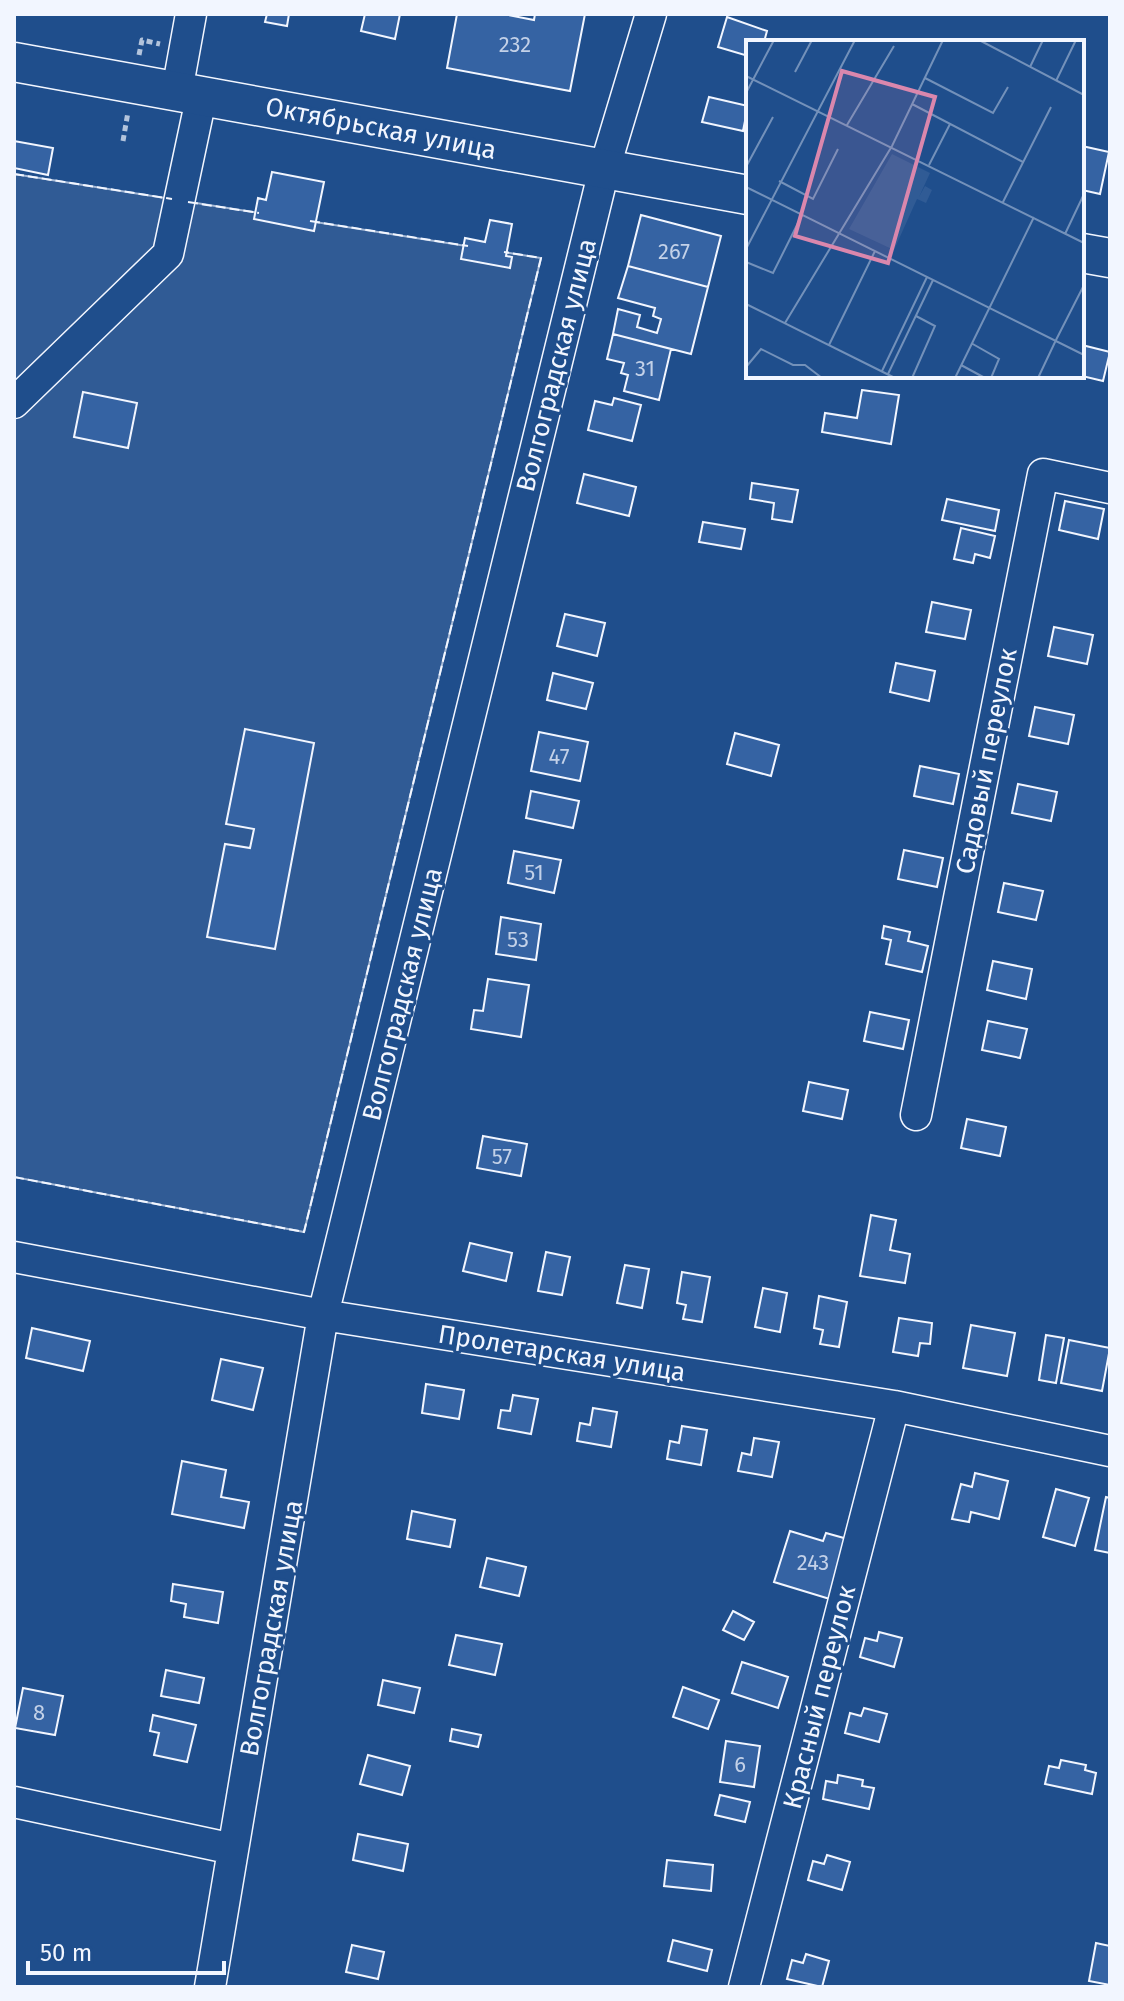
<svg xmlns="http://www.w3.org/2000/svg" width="1124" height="2001" viewBox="0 0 1124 2001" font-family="'Fira Sans',sans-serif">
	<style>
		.built { fill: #305b95; stroke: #a8bbd7; stroke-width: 2 }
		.building { fill: #3563a3; stroke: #f2f6ff; stroke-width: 2 }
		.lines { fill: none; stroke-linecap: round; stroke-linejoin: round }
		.minor-casing { stroke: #f2f6ff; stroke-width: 33 }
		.major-casing { stroke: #f2f6ff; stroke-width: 41 }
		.path { stroke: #b3c4dc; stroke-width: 5; stroke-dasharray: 6 4; stroke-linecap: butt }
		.minor { stroke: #1f4e8c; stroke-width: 30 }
		.major { stroke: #1f4e8c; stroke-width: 38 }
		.fence { stroke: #f2f6ff; stroke-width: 2; stroke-dasharray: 10 4; stroke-linecap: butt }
		.labels { text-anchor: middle; stroke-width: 6; stroke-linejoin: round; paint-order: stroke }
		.number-label { font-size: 22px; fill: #c3d1e8 }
		.street-label { font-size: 26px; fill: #f2f6ff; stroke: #1f4e8c }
		.inset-road { fill: none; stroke: #7391ba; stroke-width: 2 }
		.view { fill: #da87ad; fill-opacity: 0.15; stroke: #da87ad; stroke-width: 4 }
		.inset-edge { fill: none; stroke: #f2f6ff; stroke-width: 4 }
	</style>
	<rect width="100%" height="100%" fill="#1f4e8c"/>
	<!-- built -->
	<path class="built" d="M14 174 541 258 304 1232 14 1177Z"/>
	<!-- building -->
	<path class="building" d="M267 14H289L287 26 265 22Z
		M365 14H400L395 39 361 31Z
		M457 14H503L534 20 535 14H585L570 91 447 68Z
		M727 17 767 31 764 42H748V56L718 47Z
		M709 97 748 106 743 131 702 122Z
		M14 141 53 148 48 175 14 168Z
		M1082 146 1109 152 1100 194 1082 190Z
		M272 172 324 182 314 231 254 219 258 198 266 200Z
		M641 215 721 236 708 287 628 266Z
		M490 220 512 224 506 256 512 257 510 268 461 259 465 238 485 242Z
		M628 266 708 287 691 354 613 334 618 309 640 315 637 327 657 333 661 319 653 316 655 308 618 298Z
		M613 334 671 349 659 400 624 391 628 375 621 373 624 363 607 359Z
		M1082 345 1110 352 1103 381 1082 376Z
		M862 390 899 395 891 444 822 432 825 413 857 418Z
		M83 392 137 403 128 448 74 437Z
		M614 398 641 405 632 441 588 430 595 401 612 405Z
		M584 474 636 487 629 516 577 503Z
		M752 483 798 490 792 522 772 519 774 503 750 499Z
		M947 499 999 510 995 531 942 520Z
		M1065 501 1104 509 1098 539 1059 530Z
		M703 522 745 529 741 549 699 542Z
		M961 528 995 536 990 558 975 554 973 563 954 559Z
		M932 602 971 610 965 639 926 632Z
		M565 614 605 623 597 656 557 646Z
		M1054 627 1093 635 1087 664 1048 656Z
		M896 663 935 671 929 701 890 692Z
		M553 673 593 683 586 709 547 700Z
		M1035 707 1074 715 1068 744 1029 736Z
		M245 729 314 743 275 949 207 937 225 844 250 848 254 829 226 824Z
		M539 732 588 742 580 781 531 771Z
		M735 733 779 745 771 776 727 764Z
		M920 766 959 774 953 804 914 796Z
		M1018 784 1057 792 1051 821 1012 813Z
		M531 791 579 801 573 828 526 818Z
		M904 850 943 858 937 887 898 879Z
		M514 851 561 860 554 893 508 883Z
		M1004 883 1043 891 1036 920 998 912Z
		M501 917 541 924 536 960 496 954Z
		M884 926 910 932 908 941 928 946 922 972 886 964 891 940 882 938Z
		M993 961 1032 969 1026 999 987 990Z
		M488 979 529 985 521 1037 471 1029 474 1010 483 1011Z
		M870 1012 909 1020 903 1049 864 1041Z
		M988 1021 1027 1029 1020 1058 982 1050Z
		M809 1082 848 1090 842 1119 803 1111Z
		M967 1119 1006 1127 1000 1156 961 1148Z
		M483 1136 527 1144 521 1176 477 1168Z
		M871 1215 896 1220 890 1250 910 1254 905 1283 860 1276Z
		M470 1243 512 1253 506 1281 463 1271Z
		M546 1252 570 1257 562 1295 538 1291Z
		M625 1265 649 1269 642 1308 617 1303Z
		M682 1272 710 1277 702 1322 683 1319 686 1305 677 1303Z
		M763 1288 787 1293 780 1332 755 1327Z
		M819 1296 847 1302 839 1347 820 1344 823 1330 814 1328Z
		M899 1318 932 1323 930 1344 920 1343 918 1356 893 1352Z
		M971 1325 1015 1333 1007 1376 963 1368Z
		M32 1328 90 1341 83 1371 26 1358Z
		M1046 1335 1064 1338 1056 1383 1039 1380Z
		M1069 1340 1110 1348 1102 1391 1061 1383Z
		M221 1359 263 1368 253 1410 212 1400Z
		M426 1384 464 1390 459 1419 422 1413Z
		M513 1395 538 1399 531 1434 498 1428 501 1410 510 1411Z
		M593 1408 617 1412 611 1447 577 1441 580 1423 590 1425Z
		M682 1426 707 1430 701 1465 667 1459 670 1441 679 1443Z
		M754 1438 779 1442 772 1477 738 1471 742 1453 751 1455Z
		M182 1461 226 1470 221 1497 249 1502 244 1528 172 1514Z
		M975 1473 1008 1481 999 1519 971 1512 969 1522 952 1519 961 1484 972 1487Z
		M1056 1489 1089 1498 1075 1546 1043 1537Z
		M1106 1497 1110 1498V1553L1095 1550Z
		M412 1511 455 1520 450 1547 407 1539Z
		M790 1531 823 1541 826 1533 851 1540 833 1600 774 1582Z
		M487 1558 526 1567 519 1596 480 1587Z
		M173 1584 223 1592 218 1623 184 1617 186 1604 171 1601Z
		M733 1611 754 1622 744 1640 723 1630Z
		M879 1632 902 1638 894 1667 860 1657 865 1638 877 1641Z
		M456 1635 502 1644 495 1675 449 1665Z
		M742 1662 788 1677 778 1708 732 1693Z
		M166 1670 204 1678 199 1703 161 1696Z
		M383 1680 420 1688 414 1713 378 1705Z
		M683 1687 719 1700 708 1729 673 1717Z
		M23 1688 63 1696 55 1735 15 1728Z
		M864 1708 887 1714 879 1742 845 1733 850 1713 861 1716Z
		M153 1715 196 1725 187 1762 154 1755 159 1733 150 1731Z
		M452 1729 481 1735 478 1747 450 1741Z
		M726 1741 760 1746 754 1787 720 1782Z
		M368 1755 410 1766 402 1795 360 1784Z
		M1061 1760 1086 1765 1085 1770 1096 1773 1092 1794 1045 1784 1049 1766 1059 1768Z
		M838 1775 863 1780 862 1786 874 1788 869 1809 823 1799 826 1781 837 1783Z
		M720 1795 750 1802 745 1822 715 1815Z
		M358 1834 408 1844 403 1871 353 1860Z
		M827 1855 850 1862 842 1890 808 1880 813 1861 824 1864Z
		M667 1860 713 1865 711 1891 664 1886Z
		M673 1940 712 1950 707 1971 668 1961Z
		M1096 1943 1110 1946V1985L1089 1981Z
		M352 1945 384 1952 378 1979 346 1972Z
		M806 1954 829 1961 822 1987 787 1979 792 1960 803 1963Z"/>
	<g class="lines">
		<defs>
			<path id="minor" d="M177 91 191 14
				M14 403 168 254 202 94
				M916 1115 1043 474 1110 488
				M14 1257 323 1315 894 1406 1110 1451
				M14 1802 233 1849
				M210 1987 323 1315 604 170 651 14
				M744 1987 894 1406"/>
			<path id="major" d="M14 62 748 195
				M1082 253 1110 258"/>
		</defs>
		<!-- minor casing -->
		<use href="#minor" class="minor-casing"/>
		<!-- major casing -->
		<use href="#major" class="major-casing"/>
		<!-- path -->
		<path class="path" d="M139 55 142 40 160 44
			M123 141 128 112"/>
		<!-- minor -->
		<use href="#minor" class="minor"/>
		<!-- major -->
		<use href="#major" class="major"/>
		<!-- fence -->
		<path class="fence" d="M14 174 172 199
			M188 202 259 213
			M310 221 468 246
			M14 1177 304 1232 541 258 504 252"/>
	</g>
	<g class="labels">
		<!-- number labels -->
		<g class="number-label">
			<text x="515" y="52">232</text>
			<text x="674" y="259">267</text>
			<text x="645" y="376">31</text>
			<text x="559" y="764">47</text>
			<text x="534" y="880">51</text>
			<text x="518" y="947">53</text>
			<text x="502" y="1164">57</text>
			<text x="813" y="1570">243</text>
			<text x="39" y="1720">8</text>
			<text x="740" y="1772">6</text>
		</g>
		<!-- street labels -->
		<g class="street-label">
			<text transform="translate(381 128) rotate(11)" y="9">Октябрьская улица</text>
			<text transform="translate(556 365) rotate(-76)" y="9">Волгоградская улица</text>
			<text transform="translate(986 761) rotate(-79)" y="9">Садовый переулок</text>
			<text transform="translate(402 994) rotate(-76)" y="9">Волгоградская улица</text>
			<text transform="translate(562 1353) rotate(9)" y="9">Пролетарская улица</text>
			<text transform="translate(271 1628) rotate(-80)" y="9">Волгоградская улица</text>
			<text transform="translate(819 1697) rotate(-76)" y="9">Красный переулок</text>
		</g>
	</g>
	<!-- overview -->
	<g transform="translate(746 40)">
		<rect width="338" height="338" fill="#1f4e8c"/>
		<path d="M146 114 184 133 173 157 179 146 186 150 180 163 171 159 148 210 103 189Z" fill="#305b95"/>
		<path class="inset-road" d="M233 0 338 55M284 27 297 0M49 32 66 0M0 36 338 203M179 38 247 73 262 47M310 41 330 0M0 53 28 0M166 64 277 122M101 85 148 6M1 125 27 77M183 125 204 84M33 141 67 159 92 109M0 147 338 315M257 162 305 67M319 194 338 154M0 209 109 0M0 222 27 233 56 175M0 264 149 338M39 283 146 106 197 0M310 300 338 245M225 303 253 319 245 338M83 305 129 211M215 325 239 338M0 327 15 309 47 325H59L76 338M136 331 181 237M142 334 187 240M166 338 189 286 170 276M209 338 288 177M292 338 310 300"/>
		<path class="view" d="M96 31 189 57 142 223 49 196Z"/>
		<rect width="338" height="338" class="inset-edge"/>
	</g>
	<!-- border -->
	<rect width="1124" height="2001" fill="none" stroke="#f2f6ff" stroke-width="32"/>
	<!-- scale -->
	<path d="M28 1961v12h196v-12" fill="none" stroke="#f2f6ff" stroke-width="4"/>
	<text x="40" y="1961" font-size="24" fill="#f2f6ff" stroke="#1f4e8c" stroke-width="6" paint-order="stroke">50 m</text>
</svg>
